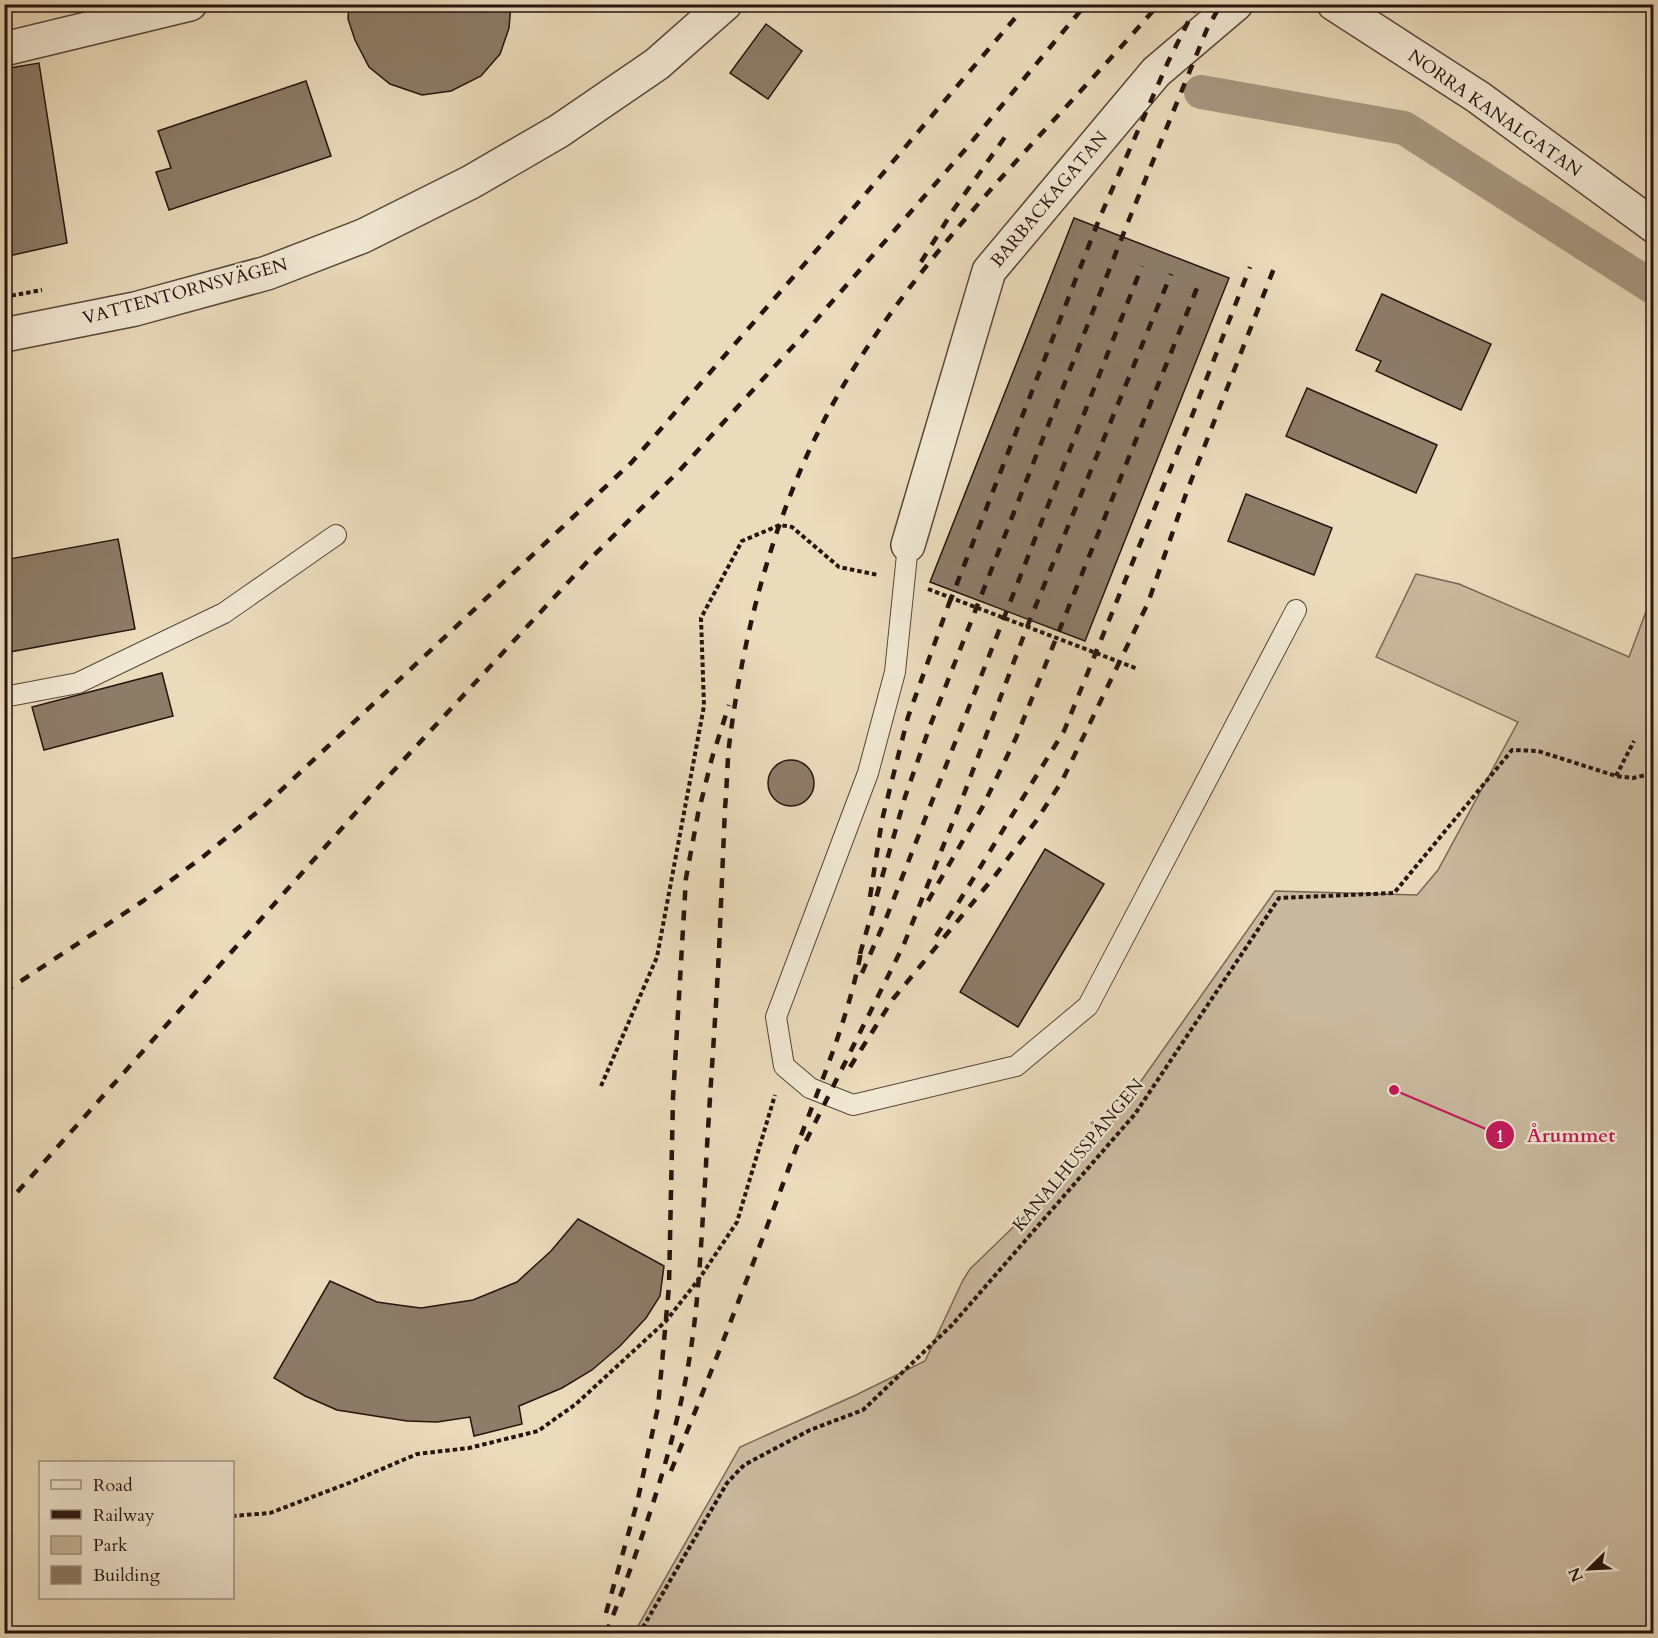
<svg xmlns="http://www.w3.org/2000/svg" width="1658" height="1638" viewBox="0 0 1658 1638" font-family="Cardo,serif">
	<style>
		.green { fill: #c9b99e; stroke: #786756; stroke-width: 1.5 }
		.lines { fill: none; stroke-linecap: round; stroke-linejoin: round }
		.canal { stroke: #a79881; stroke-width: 34 }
		.building { fill: #8c7c68; stroke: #26150f; stroke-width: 1.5 }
		.service-casing { stroke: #57463a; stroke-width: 22 }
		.minor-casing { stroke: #57463a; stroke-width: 36 }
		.tertiary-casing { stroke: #57463a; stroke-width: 36 }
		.path { stroke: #26150f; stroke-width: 4; stroke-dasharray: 4.5 3; stroke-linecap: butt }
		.service { stroke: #f1e8d3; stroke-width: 20 }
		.minor { stroke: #f1e8d3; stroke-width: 33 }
		.tertiary { stroke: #f1e8d3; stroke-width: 33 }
		.rail { stroke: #26150f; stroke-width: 4.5; stroke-dasharray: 10 10; stroke-linecap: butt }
		.labels { text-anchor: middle; stroke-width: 4.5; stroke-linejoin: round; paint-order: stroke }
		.street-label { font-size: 18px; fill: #26150f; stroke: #f1e8d3 }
		.leader { fill: none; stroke: #c2185b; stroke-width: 2 }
		.callout-dot { fill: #c2185b; stroke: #f1e8d3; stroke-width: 2 }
		.mark-label { font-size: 18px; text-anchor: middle; font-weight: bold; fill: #fff }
		.callout-label { font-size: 20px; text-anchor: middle; font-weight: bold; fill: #c2185b; stroke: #f1e8d3; stroke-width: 4.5; stroke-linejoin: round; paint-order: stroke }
	</style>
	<rect width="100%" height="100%" fill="#eadbbb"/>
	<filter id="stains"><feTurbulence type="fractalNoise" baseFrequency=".00333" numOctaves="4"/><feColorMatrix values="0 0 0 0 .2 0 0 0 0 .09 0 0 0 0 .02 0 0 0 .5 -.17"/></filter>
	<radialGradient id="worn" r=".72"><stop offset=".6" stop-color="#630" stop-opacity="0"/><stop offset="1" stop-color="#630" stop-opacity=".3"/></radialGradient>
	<!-- green -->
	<path class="green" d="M1416 574 1459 584 1629 657 1653 593V1633H634L740 1447 856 1395 925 1361 963 1280 970 1269 1064 1178 1098 1142 1275 891 1417 895 1438 870 1518 722 1376 657Z"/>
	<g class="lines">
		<!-- canal -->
		<path class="canal" d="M1201 92 1404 128 1654 288"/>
	</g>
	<!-- building -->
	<path class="building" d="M349 4H511L509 28 500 54 481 76 451 91 422 95 390 84 369 67 355 40 348 19Z
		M766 24 802 51 768 99 730 73Z
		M39 63 67 243 4 257V69Z
		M306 81 331 156 169 210 156 172 171 168 158 131Z
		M1074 218 1229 278 1085 641 930 582Z
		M1382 294 1491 344 1461 410 1376 371 1381 361 1356 350Z
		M1307 388 1437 445 1416 493 1286 436Z
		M1246 494 1332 528 1314 575 1228 541Z
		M118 539 135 629 4 653V560Z
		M162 673 173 716 44 750 32 707Z
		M768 783a23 23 0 1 1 46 0a23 23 0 1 1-46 0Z
		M1045 849 1104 884 1018 1027 960 992Z
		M578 1219 664 1266 660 1296 646 1318 620 1346 592 1370 562 1388 519 1406 522 1424 474 1436 470 1417 437 1422 407 1421 337 1410 305 1396 274 1378 330 1281 377 1302 398 1305 421 1308 473 1300 517 1282 551 1251Z"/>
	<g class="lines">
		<defs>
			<path id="service" d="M908 545 895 672 868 773 776 1017 784 1066 810 1088 853 1105 1016 1066 1088 1006 1296 610
				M4 697 78 683 224 613 336 535"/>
			<path id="minor" d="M1334 4 1478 97 1654 226
				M4 49 190 4
				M908 545 989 271 1156 72 1236 4"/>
			<path id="tertiary" d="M4 335 135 309 267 273 363 236 471 182 559 131 657 64 725 4"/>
		</defs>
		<!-- service casing -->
		<use href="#service" class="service-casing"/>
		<!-- minor casing -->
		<use href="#minor" class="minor-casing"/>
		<!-- tertiary casing -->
		<use href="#tertiary" class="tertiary-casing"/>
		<!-- path -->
		<path class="path" d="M758 10 765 4
			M4 297 42 290
			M928 589 1138 669
			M1616 776 1634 741
			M601 1086 657 957 704 706 701 618 742 541 780 525 792 527 839 567 878 575
			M232 1516 270 1513 349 1483 417 1454 469 1448 538 1431 576 1404 666 1321 699 1279 737 1222 775 1095
			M639 1634 727 1483 744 1465 810 1430 863 1410 952 1325 1135 1114 1279 898 1394 893 1512 750 1538 751 1616 776 1633 778 1654 773"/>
		<!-- service -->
		<use href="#service" class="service"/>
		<!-- minor -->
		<use href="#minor" class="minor"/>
		<!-- tertiary -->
		<use href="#tertiary" class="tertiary"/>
		<!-- rail -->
		<path class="rail" d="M921 262 954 209 1005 137
			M949 604 1100 217 1168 62 1197 4
			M870 897 882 820 908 717 951 598
			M928 901 983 806 1016 738 1199 283
			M936 936 960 900 1064 731 1190 421 1250 267
			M860 954 905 797 930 726 1128 222 1207 29 1221 4
			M862 973 887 916 1142 266
			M4 992 143 901 204 856 261 809 632 462 856 205 1027 4
			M850 1067 893 999 994 877 1036 821 1062 781 1148 603 1187 491 1276 263
			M806 1141 904 944 964 794 1027 627 1171 274
			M4 1207 384 781 586 563 679 471 796 343 964 151 1086 4
			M671 1471C714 1366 755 1260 794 1154 819 1087 849 1019 862 947
			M606 1613 637 1503 658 1407 669 1286 673 1098 686 878 698 814 712 758 729 705
			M606 1634C640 1545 673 1455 689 1361 699 1302 701 1242 705 1183 709 1105 715 1028 719 951 721 903 723 856 725 808 727 787 727 766 729 746 741 649 765 551 804 462 882 285 1034 148 1159 4"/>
	</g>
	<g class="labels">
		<!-- street labels -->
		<g class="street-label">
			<text transform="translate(1495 113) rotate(35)" y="6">NORRA KANALGATAN</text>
			<text transform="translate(1049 199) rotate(-50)" y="6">BARBACKAGATAN</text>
			<text transform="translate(185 291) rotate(-15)" y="6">VATTENTORNSVÄGEN</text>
			<text transform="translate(1078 1155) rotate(-50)" y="6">KANALHUSSPÅNGEN</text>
		</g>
	</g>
	<!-- callouts -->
	<path class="leader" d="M1394 1090L1500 1135"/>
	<g class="callout-dot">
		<circle cx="1394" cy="1090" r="6"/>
		<circle cx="1500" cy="1135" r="15"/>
	</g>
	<g class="mark-label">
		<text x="1500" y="1142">1</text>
	</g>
	<g class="callout-label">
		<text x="1571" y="1142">Årummet</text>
	</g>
	<!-- margin -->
	<rect width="1658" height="1638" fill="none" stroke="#eadbbb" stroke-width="24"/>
	<rect x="6" y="6" width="1646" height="1626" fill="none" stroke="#26150f" stroke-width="3"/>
	<rect x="12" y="12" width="1634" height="1614" fill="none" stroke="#26150f" stroke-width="1.5"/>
	<!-- legend -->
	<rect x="39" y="1461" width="195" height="138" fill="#f1e8d3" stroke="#a09485" stroke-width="1.5"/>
	<rect x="51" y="1480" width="30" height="9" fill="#f1e8d3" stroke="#a09485" stroke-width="1.5"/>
	<text x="93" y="1491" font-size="18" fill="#26150f">Road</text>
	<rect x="51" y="1510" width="30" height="9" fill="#26150f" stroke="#a09485" stroke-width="1.5"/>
	<text x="93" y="1521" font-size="18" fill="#26150f">Railway</text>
	<rect x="51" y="1536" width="30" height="18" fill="#c9b99e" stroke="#a09485" stroke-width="1.5"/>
	<text x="93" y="1551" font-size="18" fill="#26150f">Park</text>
	<rect x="51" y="1566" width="30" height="18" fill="#8c7c68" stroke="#a09485" stroke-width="1.5"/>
	<text x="93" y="1581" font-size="18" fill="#26150f">Building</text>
	<!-- north arrow -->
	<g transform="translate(1589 1569) rotate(246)" stroke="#f1e8d3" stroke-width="4.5" paint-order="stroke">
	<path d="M0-4.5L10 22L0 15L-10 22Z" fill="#26150f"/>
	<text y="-9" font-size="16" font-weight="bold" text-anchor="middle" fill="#26150f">N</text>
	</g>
	<rect width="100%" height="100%" filter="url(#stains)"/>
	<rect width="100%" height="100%" fill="url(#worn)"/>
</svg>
